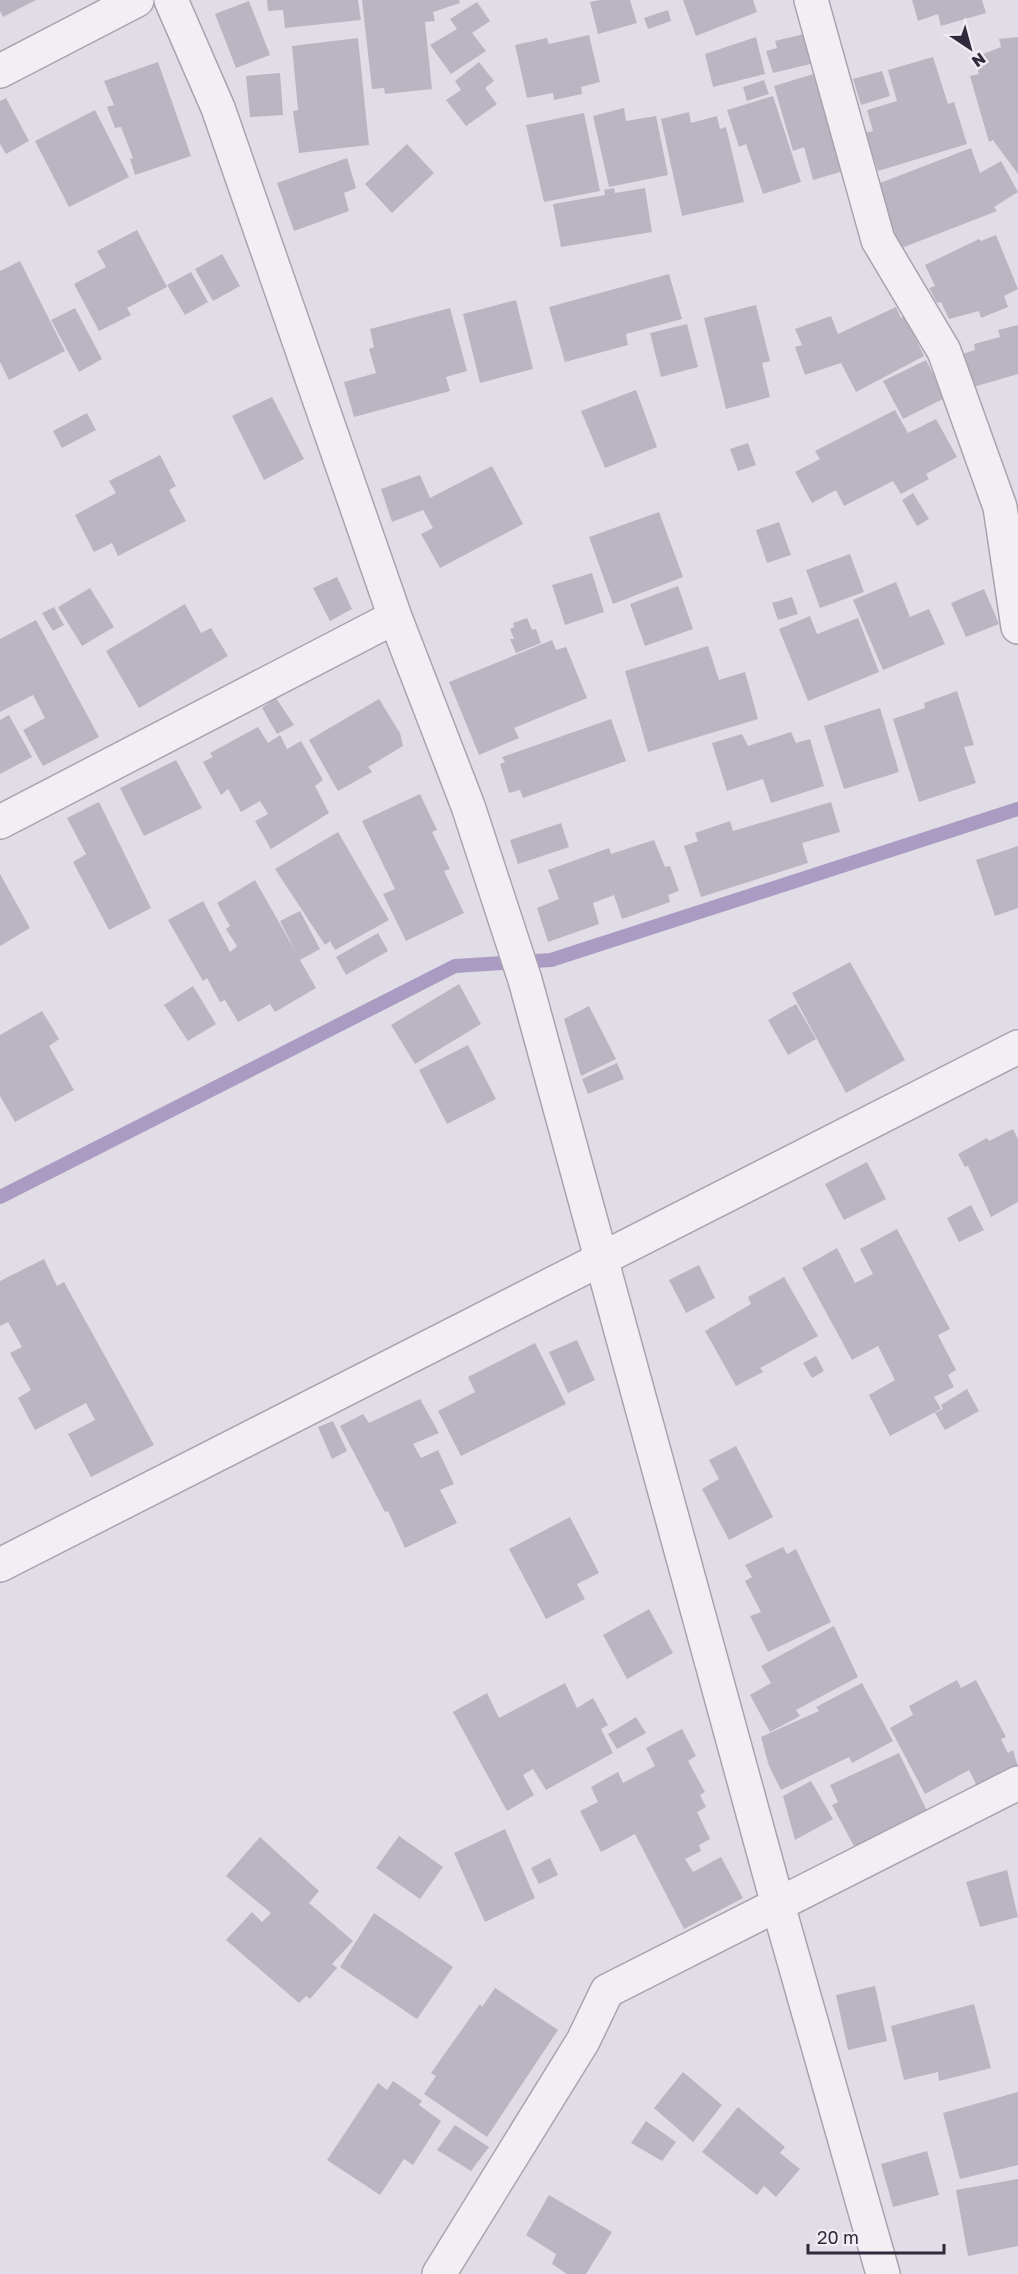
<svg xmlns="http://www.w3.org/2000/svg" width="1018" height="2274" viewBox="0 0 1018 2274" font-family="'Golos Text',sans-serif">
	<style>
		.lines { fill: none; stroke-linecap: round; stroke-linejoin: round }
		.stream { stroke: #aa9bc3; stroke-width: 14 }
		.building { fill: #bbb5c2 }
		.minor-casing { stroke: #a9a3af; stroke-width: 36 }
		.minor { stroke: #f2eff4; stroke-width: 33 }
	</style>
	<rect width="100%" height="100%" fill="#e1dde6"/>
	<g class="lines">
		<!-- stream -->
		<path class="stream" d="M0 1197 455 966 551 960 1018 809"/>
	</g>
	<!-- building -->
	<path class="building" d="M0 0H36L3 17 0 11Z
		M267 0H358L361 20 285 28 283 10 268 11Z
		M362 0H459L460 3 433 12 435 21 425 22 432 89 385 94 384 88 372 89Z
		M600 0H630L637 23 598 34 590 2Z
		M683 0H753L757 12 696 36Z
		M912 0H982L986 13 941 26 938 14 918 21Z
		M249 1 270 55 236 68 215 14Z
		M477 2 490 21 472 33 486 51 451 74 430 45 457 29 450 19Z
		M668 10 671 21 648 29 644 18Z
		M812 32 819 62 773 73 766 51 777 48 775 41Z
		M589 35 600 82 581 87 582 94 554 100 553 93 527 98 515 45 547 38 549 44Z
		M756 37 765 74 713 87 705 54Z
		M1018 37V174L993 140 989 142 970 76 979 74 973 58 1001 47 999 39Z
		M358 38 369 145 299 153 293 111 298 110 292 46Z
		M933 57 948 104 954 102 967 144 878 171 865 133 873 131 867 110 897 101 888 70Z
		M158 62 191 156 135 175 130 159 133 158 121 127 115 128 107 107 114 105 104 81Z
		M479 62 494 81 485 88 497 104 466 126 446 100 461 90 455 81Z
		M882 71 890 96 861 105 853 79Z
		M820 72 847 170 813 180 804 147 793 151 774 86Z
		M280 73 283 115 250 117 246 76Z
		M764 80 769 94 747 101 743 87Z
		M773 96 801 182 763 194 746 144 739 147 727 110Z
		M6 98 29 141 6 154 0 144V101Z
		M624 108 626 121 656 116 668 175 609 187 593 116Z
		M95 110 129 177 69 207 35 141Z
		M689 112 691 123 717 116 720 129 726 127 744 202 682 216 661 119Z
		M584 113 600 191 544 202 526 125Z
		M407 144 434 173 392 213 365 184Z
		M971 148 980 173 1001 161 1018 192 994 207 997 211 899 249 875 185Z
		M347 158 356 188 344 193 349 211 294 231 277 183Z
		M614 188 615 193 645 188 652 232 561 247 553 204 605 195 604 190Z
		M137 230 167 287 127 308 131 315 99 331 74 284 106 267 97 251Z
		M996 235 1018 289 1004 296 1008 307 981 318 979 311 949 319 941 302 937 303 929 288 935 286 925 265 979 239 981 241Z
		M222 254 240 286 213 301 195 269Z
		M20 261 65 351 9 380 0 362V271Z
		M191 272 208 302 185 315 167 285Z
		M669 274 682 319 626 334 628 345 565 362 549 307Z
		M516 300 533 369 480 383 463 314Z
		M756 305 770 361 762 363 770 397 726 409 704 318Z
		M896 307 901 318 905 316 924 356 856 392 841 363 805 375 795 347 802 345 795 329 831 316 838 334Z
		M75 308 102 359 79 372 51 320Z
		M450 308 467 371 446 377 450 391 354 417 344 382 376 373 369 349 374 347 370 329Z
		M687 324 698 367 661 377 650 333Z
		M1018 325V374L970 388 956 356 975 350 974 344 1000 337 998 330Z
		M926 360 945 398 903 419 883 381Z
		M636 390 657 447 605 468 581 411Z
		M272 397 304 459 264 480 232 416Z
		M895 410 908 433 936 419 957 457 926 474 929 479 901 494 893 481 844 506 836 490 812 503 795 472 820 459 815 451Z
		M87 413 96 430 62 448 53 431Z
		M748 443 756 465 738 471 730 449Z
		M160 455 176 486 169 490 186 521 118 556 112 543 94 552 75 515 116 493 109 481Z
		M492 466 523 524 440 568 421 534 433 528 423 510 392 522 381 489 420 475 430 498Z
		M913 493 929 519 917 526 902 500Z
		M659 512 683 577 613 604 589 537Z
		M779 522 791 555 767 563 756 530Z
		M850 554 864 592 820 608 806 570Z
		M592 573 604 612 565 625 552 585Z
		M337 577 352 609 330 621 313 588Z
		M896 582 910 617 929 609 945 644 883 670 853 600Z
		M678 586 693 629 645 646 630 604Z
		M90 588 114 627 82 646 58 607Z
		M984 589 999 624 966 637 951 603Z
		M792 597 798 614 778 620 772 603Z
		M185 604 201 633 211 628 228 656 139 708 106 651Z
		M54 607 64 625 53 631 42 613Z
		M810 616 817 634 858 618 879 672 808 701 779 629Z
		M527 618 532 630 536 629 541 643 516 653 510 639H514L510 629 514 627 513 623Z
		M36 620 99 737 43 766 23 730 45 718 33 695 0 712V639Z
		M552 640 556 650 566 647 587 698 514 728 519 738 479 755 449 682Z
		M708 646 719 680 745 672 758 719 648 752 625 671Z
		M957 691 974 745 964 747 976 783 919 802 893 719 925 708 924 703Z
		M276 698 294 725 277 734 262 708Z
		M379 699 400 733 403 746 368 767 372 772 338 791 309 740Z
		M880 708 899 772 844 789 824 726Z
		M9 715 32 757 0 774V720Z
		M611 719 626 761 523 798 520 790 509 793 500 764 505 762 502 757Z
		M258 727 268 743 280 735 287 749 301 741 323 780 315 786 329 813 271 849 255 821 268 814 260 801 241 812 228 789 221 795 203 762 213 757 210 753Z
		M791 732 796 743 810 739 824 786 771 803 763 779 727 791 712 743 742 734 748 746Z
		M176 760 202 808 144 836 120 788Z
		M420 794 437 830 432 832 450 869 444 871 464 913 406 941 383 894 395 889 362 821Z
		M99 802 151 908 109 930 73 862 86 854 67 818Z
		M831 802 840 832 802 843 808 863 701 897 684 846 698 841 695 833 730 821 733 831Z
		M561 823 569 847 518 864 510 840Z
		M338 832 389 920 335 950 330 941 325 945 275 869Z
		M654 840 665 867 670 866 679 891 668 895 670 902 622 919 614 895 593 903 599 924 548 942 537 908 559 899 548 870 609 848 611 854Z
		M1018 846V908L995 916 976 860Z
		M0 874 30 928 0 946Z
		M255 880 297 954 280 921 300 911 320 949 300 960 316 988 275 1012 270 1004 238 1022 225 1000 220 1002 207 978 203 981 168 920 203 901 230 952 237 946 226 929 230 926 217 903Z
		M378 933 388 951 346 975 336 957Z
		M850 962 905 1060 846 1093 792 993Z
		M459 984 481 1024 415 1064 391 1025Z
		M193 986 216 1024 188 1041 164 1005Z
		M796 1004 816 1039 788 1055 768 1020Z
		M589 1006 616 1059 581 1076 564 1019Z
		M42 1011 59 1039 49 1046 74 1090 15 1122 0 1096V1035Z
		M468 1045 496 1099 447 1124 419 1070Z
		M617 1063 624 1079 588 1094 582 1079Z
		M1013 1129 1018 1139V1202L991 1217 968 1166 965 1167 958 1154 987 1138 989 1141Z
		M867 1162 886 1199 844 1220 825 1184Z
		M971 1205 984 1230 959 1242 947 1218Z
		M897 1229 950 1329 938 1335 956 1370 948 1375 954 1387 934 1397 941 1409 890 1436 869 1395 895 1380 878 1346 852 1360 802 1268 837 1248 855 1283 873 1274 860 1249Z
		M44 1259 57 1286 64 1282 154 1445 91 1477 68 1434 95 1420 86 1403 35 1430 18 1398 31 1390 10 1353 22 1347 8 1322 0 1326V1281Z
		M699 1265 715 1298 686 1313 669 1280Z
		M784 1277 818 1336 760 1368 763 1372 736 1386 705 1331 751 1304 748 1297Z
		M577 1340 595 1380 568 1393 549 1352Z
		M535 1343 566 1404 461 1456 438 1411 475 1392 468 1377Z
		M816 1356 824 1371 812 1378 803 1363Z
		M967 1389 979 1411 945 1430 935 1413 943 1409 941 1405Z
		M420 1399 439 1433 413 1444 421 1458 438 1450 454 1484 440 1490 457 1523 405 1548 388 1511 385 1512 340 1426 363 1414 369 1423Z
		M333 1421 347 1451 332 1459 318 1427Z
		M736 1446 773 1517 729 1540 702 1489 719 1479 709 1460Z
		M570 1517 599 1573 577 1584 585 1599 546 1619 509 1549Z
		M783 1547 787 1554 796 1549 831 1622 768 1652 750 1616 761 1612 745 1581 752 1577 745 1565Z
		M649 1609 673 1653 627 1679 603 1635Z
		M834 1626 858 1677 796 1710 800 1716 770 1732 750 1695 771 1683 761 1666Z
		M957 1680 961 1688 976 1680 1006 1737 1001 1739 1008 1753 1013 1750 1018 1767 978 1788 969 1770 925 1794 890 1728 913 1715 909 1706Z
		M565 1683 577 1708 593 1698 608 1725 601 1729 613 1753 546 1790 533 1769 523 1775 534 1795 507 1811 453 1712 487 1693 499 1718Z
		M862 1683 893 1741 852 1763 849 1757 781 1790 769 1766 761 1737 819 1711 816 1707Z
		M636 1717 646 1733 617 1749 608 1734Z
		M682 1729 696 1756 688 1761 705 1792 700 1795 706 1807 697 1812 710 1839 699 1845 701 1851 685 1859 693 1872 721 1857 743 1898 684 1929 635 1834 601 1852 580 1811 598 1802 591 1787 618 1772 623 1783 655 1766 646 1748Z
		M899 1753 928 1813 856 1850 832 1805 838 1802 830 1785Z
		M811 1781 833 1819 795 1840 783 1796Z
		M505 1829 535 1898 485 1922 454 1853Z
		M399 1836 443 1867 420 1899 376 1868Z
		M260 1837 319 1891 309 1903 353 1941 332 1964 337 1968 310 1999 306 1996 299 2003 226 1940 252 1912 262 1922 271 1913 226 1876Z
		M550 1858 558 1875 539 1884 531 1868Z
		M1007 1870 1018 1917 980 1927 966 1882Z
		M374 1913 453 1967 417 2019 340 1967Z
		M875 1986 887 2041 848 2050 836 1995Z
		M495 1988 558 2030 487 2137 424 2094 436 2076 431 2073 480 2004 482 2007Z
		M974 2004 991 2068 939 2081 938 2072 904 2080 891 2026Z
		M683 2072 722 2105 693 2142 654 2108Z
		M393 2081 422 2101 419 2105 441 2121 413 2165 404 2159 380 2195 327 2160 378 2083 387 2090Z
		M1018 2092V2165L960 2179 943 2113Z
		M738 2107 785 2147 780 2153 800 2169 776 2197 764 2186 757 2195 702 2152Z
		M646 2121 676 2142 662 2161 631 2143Z
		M455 2125 489 2147 471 2171 437 2150Z
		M927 2151 939 2195 893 2207 881 2164Z
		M1018 2179V2246L968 2256 956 2190Z
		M549 2195 612 2232 586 2274H567L552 2264 556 2254 526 2235Z"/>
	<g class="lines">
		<defs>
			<path id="minor" d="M171 0 218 108 395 617 468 806 525 980 778 1905 883 2274
				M811 0 878 240 944 351 1000 507 1018 627
				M0 71 137 0
				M0 822 395 617
				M0 1565 1018 1047
				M439 2274 583 2041 607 1991 1018 1783"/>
		</defs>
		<!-- minor casing -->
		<use href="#minor" class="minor-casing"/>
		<!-- minor -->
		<use href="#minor" class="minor"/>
	</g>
	<!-- north arrow -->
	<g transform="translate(970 48) rotate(144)" stroke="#efecf3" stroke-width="4.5" paint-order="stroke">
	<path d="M0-4.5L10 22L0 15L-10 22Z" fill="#31283b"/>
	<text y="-9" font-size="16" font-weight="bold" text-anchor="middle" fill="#31283b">N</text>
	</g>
	<!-- scale -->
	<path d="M808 2244v9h136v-9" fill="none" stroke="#31283b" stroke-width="3"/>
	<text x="817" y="2244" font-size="18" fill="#31283b" stroke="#efecf3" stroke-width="4.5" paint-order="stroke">20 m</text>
</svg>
